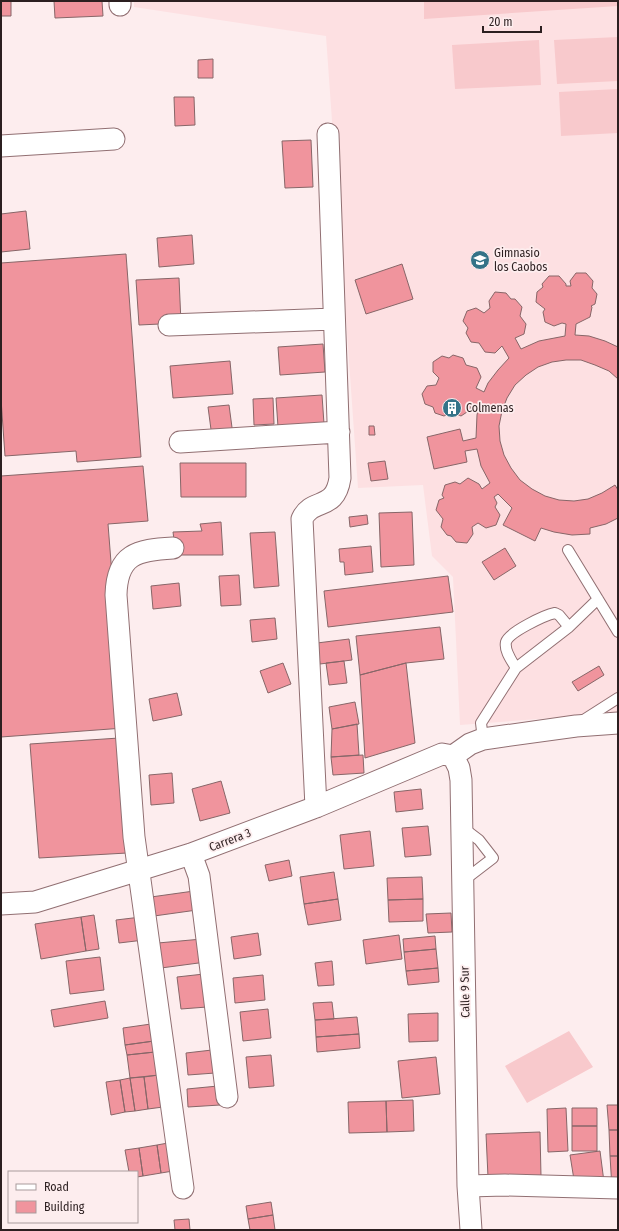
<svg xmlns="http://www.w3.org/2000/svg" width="619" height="1231" viewBox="0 0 619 1231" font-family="'Fira Sans Condensed',sans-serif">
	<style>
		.built { fill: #fde0e2 }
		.grass { fill: #f8c9cc }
		.building { fill: #f0949d; stroke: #876668 }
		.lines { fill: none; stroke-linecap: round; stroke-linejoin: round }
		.lane-casing { stroke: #916f72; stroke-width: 12 }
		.street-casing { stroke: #916f72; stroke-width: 23 }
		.lane { stroke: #fff; stroke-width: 10 }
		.street { stroke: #fff; stroke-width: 21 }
		.labels { text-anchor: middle; stroke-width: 3.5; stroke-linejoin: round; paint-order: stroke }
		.poi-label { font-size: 12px; fill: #2c1f20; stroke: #fdedee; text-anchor: start }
		.street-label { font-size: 12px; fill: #2c1f20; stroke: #fdedee }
	</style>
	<rect width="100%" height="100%" fill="#fdedee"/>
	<!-- built -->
	<path class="built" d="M134 1H618V713L460 725 453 577 432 556 423 485 358 488 326 36 134 7Z"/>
	<!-- grass -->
	<path class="grass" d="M424 1H618V6L424 19Z
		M618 37V81L557 84 554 40Z
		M539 40 541 85 455 89 452 45Z
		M618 89V133L561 136 559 92Z
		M569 1031 593 1067 527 1103 505 1066Z"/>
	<!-- building -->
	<path class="building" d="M1 1H11V16H1Z
		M54 1H102L103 16 55 18Z
		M213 59V78H198V60Z
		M174 97H194L195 125 175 126Z
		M311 140 313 187 285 188 282 141Z
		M26 211 30 249 1 252V214Z
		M192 235 194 264 159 267 157 238Z
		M126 254 141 457 77 462 76 451 5 456 1 399V263Z
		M402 264 413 299 366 314 355 280Z
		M576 273H586L593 281 592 288 597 294 595 304 591 306 592 307 590 317 576 324 575 335 589 336 605 341 618 347V379L609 371 595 365 581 360H566L552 362 538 367 526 375 515 385 507 398 502 411 499 426 500 441 504 455 511 468 520 480 532 489 545 496 559 500 574 501 588 499 602 493 615 485 618 490V518L606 524 590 528V534L572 535 554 532 541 528 535 541 503 525 512 508 498 494 494 497 497 503 495 507 500 515 496 525 486 528 478 523 472 527 473 534 467 543 456 542 451 536 447 535 441 527 443 519 436 510 439 500 444 498 442 495 445 485 455 482 460 484 468 478 479 484 482 489 490 483 481 466 477 449 465 451 467 462 434 469 427 437 460 429 463 441 476 438 477 415 478 409 471 405 470 410 461 416 452 412 444 416 435 413 433 407 425 404 422 394 427 386 436 385 439 378 433 372V362L442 356 449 358 453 355 463 358 466 365 477 368 481 377 476 388 484 392 488 383 498 370 509 358 502 346 495 353 485 352 479 343 471 342 466 333 468 328 463 321 467 311 476 308 484 313 490 308 489 301 495 292 506 293 511 299H515L522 307 520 316 526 324 524 334 515 338 521 349 539 341 565 336 566 324 562 323 554 326 545 322 543 312 545 309 536 302 537 292 543 287 542 284 549 276H559L566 284V286H571L570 281Z
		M179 278 181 323 139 325 136 280Z
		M323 344 325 372 280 375 278 347Z
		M230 361 233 394 173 398 170 366Z
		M322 395 324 424 278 427 276 398Z
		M273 398 274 424 254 425 253 399Z
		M229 405 233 435 212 437 208 407Z
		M369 426H374L375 435H369Z
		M385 461 388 479 371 481 368 463Z
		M180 463H246V497H181Z
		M143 466 148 521 108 524 124 728 1 737V476Z
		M412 512 414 565 381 567 379 513Z
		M367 515 368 524 350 527 349 517Z
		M221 522 223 555H176L173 532 202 531 200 524Z
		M275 532 279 586 254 588 250 533Z
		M371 546 373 572 345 575 344 562H340L339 549Z
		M505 548 516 566 494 580 482 562Z
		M239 575 241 605 221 606 219 576Z
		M448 576 453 612 328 627 324 591Z
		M179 583 181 606 153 609 151 586Z
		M275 618 277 639 252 642 250 620Z
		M440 627 444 659 406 663 360 675 356 636Z
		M349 639 352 660 320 664 317 643Z
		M344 661 347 683 329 685 326 663Z
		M283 663 291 684 268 693 260 671Z
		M406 663 415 743 365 758 360 675Z
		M599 666 604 675 578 691 572 682Z
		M177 693 182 715 153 721 149 699Z
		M355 702 359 724 332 729 329 707Z
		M357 724 359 755 331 757 332 729Z
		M119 738 127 853 39 858 30 744Z
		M363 755 364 773 333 775 331 757Z
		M172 773 174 803 151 805 149 775Z
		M221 781 230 813 200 821 192 789Z
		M421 789 423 809 396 812 394 792Z
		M428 826 431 855 405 857 402 828Z
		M370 831 374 866 344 869 340 835Z
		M289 860 292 876 269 881 265 865Z
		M334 872 338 899 304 904 300 877Z
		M422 877 423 899 388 900 387 878Z
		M194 891 197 910 154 916 151 897Z
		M338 899 341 920 308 925 304 904Z
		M423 899V921L389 922 388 900Z
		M451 913 452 932 428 933 426 914Z
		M94 915 99 949 86 951 81 917Z
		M81 917 86 951 41 959 35 924Z
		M141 917 144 940 119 943 116 920Z
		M258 933 261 955 234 959 231 937Z
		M399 935 402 959 366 964 363 940Z
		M435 936 436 949 404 952 403 939Z
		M202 939 206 962 161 968 158 943Z
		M436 949 438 968 406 971 404 952Z
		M100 957 104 990 70 994 66 961Z
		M332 961 334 985 318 986 315 963Z
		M438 968 439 982 408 985 406 971Z
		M204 974 207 1007 181 1009 177 977Z
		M263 975 265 1000 235 1003 233 978Z
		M105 1001 108 1018 54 1027 51 1010Z
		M332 1002 334 1019 315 1020 313 1003Z
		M268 1009 271 1038 243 1041 240 1012Z
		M438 1013V1041L409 1042 408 1014Z
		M357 1017 359 1034 316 1037 315 1020Z
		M151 1024 154 1041 125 1045 123 1028Z
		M359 1034 360 1048 317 1052 316 1037Z
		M154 1041 155 1052 127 1055 125 1045Z
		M212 1050 215 1073 188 1075 186 1053Z
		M155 1052 159 1075 130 1078 127 1055Z
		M271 1055 274 1086 249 1088 246 1057Z
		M436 1057 440 1094 402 1098 398 1061Z
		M159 1075 163 1107 148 1109 144 1077Z
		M144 1077 148 1109 135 1111 130 1078Z
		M130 1078 135 1111 125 1112 120 1080Z
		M120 1080 125 1112 111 1115 106 1082Z
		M218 1086 220 1105 188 1107 187 1089Z
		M413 1100 414 1131 387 1132 386 1101Z
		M386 1101 387 1132 349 1133 348 1102Z
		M607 1105H618V1130H609Z
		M566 1108 568 1151 548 1152 547 1109Z
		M572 1108H597V1126H572Z
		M572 1126H597V1151H572Z
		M609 1130H618V1156H610Z
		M540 1132 541 1176 488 1177 486 1134Z
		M168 1143 173 1171 161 1173 157 1145Z
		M157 1145 161 1173 143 1176 139 1148Z
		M139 1148 143 1176 137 1177V1172H129L125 1150Z
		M600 1151 604 1182 575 1186 570 1155Z
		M610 1156H618V1188H612Z
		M271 1202 273 1215 248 1219 246 1206Z
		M273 1215 275 1230H250L248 1219Z
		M189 1219 190 1230H175L174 1220Z"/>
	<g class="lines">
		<defs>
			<path id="lane" d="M568 550 618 632
				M516 668C512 661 504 651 506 642 509 632 545 615 555 613L559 615 569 627
				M582 721 618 698
				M483 739 481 723 516 668 569 627 598 599
				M462 827 479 840 493 858 463 881"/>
			<path id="street" d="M120 1V5
				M1 146 114 139
				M169 325 334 319
				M180 442 339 432
				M173 548C137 550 117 554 116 595L134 837 183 1188
				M453 756 459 768 461 780 468 1186 471 1230
				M453 756 470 744 483 739 576 726 618 723
				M316 807 302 519C312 497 335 512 340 478L328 134
				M191 854 199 876 227 1097
				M1 904 35 902 191 854 316 807 442 754 453 756
				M468 1186 505 1185 618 1188"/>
		</defs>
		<!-- lane casing -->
		<use href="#lane" class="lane-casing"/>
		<!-- street casing -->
		<use href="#street" class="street-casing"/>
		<!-- lane -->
		<use href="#lane" class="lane"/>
		<!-- street -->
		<use href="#street" class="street"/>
	</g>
	<!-- icons -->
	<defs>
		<symbol id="school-disc" viewBox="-11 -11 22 22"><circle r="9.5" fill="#347388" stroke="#fdedee"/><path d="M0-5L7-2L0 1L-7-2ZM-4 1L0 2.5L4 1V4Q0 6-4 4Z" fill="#fff"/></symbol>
		<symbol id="building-disc" viewBox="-11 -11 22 22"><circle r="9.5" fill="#347388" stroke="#fdedee"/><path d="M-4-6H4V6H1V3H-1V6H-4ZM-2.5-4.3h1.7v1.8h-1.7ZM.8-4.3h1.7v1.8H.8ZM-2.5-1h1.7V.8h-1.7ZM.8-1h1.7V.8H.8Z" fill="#fff"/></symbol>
	</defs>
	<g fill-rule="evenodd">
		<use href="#school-disc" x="469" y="249" width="22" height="22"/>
		<use href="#building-disc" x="441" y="397" width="22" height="22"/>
	</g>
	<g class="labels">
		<!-- poi labels -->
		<g class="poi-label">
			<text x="494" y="257">Gimnasio<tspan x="494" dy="14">los Caobos</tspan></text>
			<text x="466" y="412">Colmenas</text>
		</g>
		<!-- street labels -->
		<g class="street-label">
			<text transform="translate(230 840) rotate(-21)" y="4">Carrera 3</text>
			<text transform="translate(465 992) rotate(-91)" y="4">Calle 9 Sur</text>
		</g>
	</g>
	<!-- border -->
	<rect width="619" height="1231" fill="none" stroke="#2c1f20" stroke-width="4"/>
	<!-- legend -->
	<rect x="8" y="1171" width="130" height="52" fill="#fdedee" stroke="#a99b9c"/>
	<rect x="16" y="1184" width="20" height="6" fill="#ffffff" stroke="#a99b9c"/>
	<text x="44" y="1191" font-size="12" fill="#2c1f20">Road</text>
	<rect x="16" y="1201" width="20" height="12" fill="#f0949d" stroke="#a99b9c"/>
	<text x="44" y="1211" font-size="12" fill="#2c1f20">Building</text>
	<!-- scale -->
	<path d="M483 26v6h58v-6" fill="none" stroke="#2c1f20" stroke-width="2"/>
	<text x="489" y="26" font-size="12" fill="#2c1f20" stroke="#fdedee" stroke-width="3" paint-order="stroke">20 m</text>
</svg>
